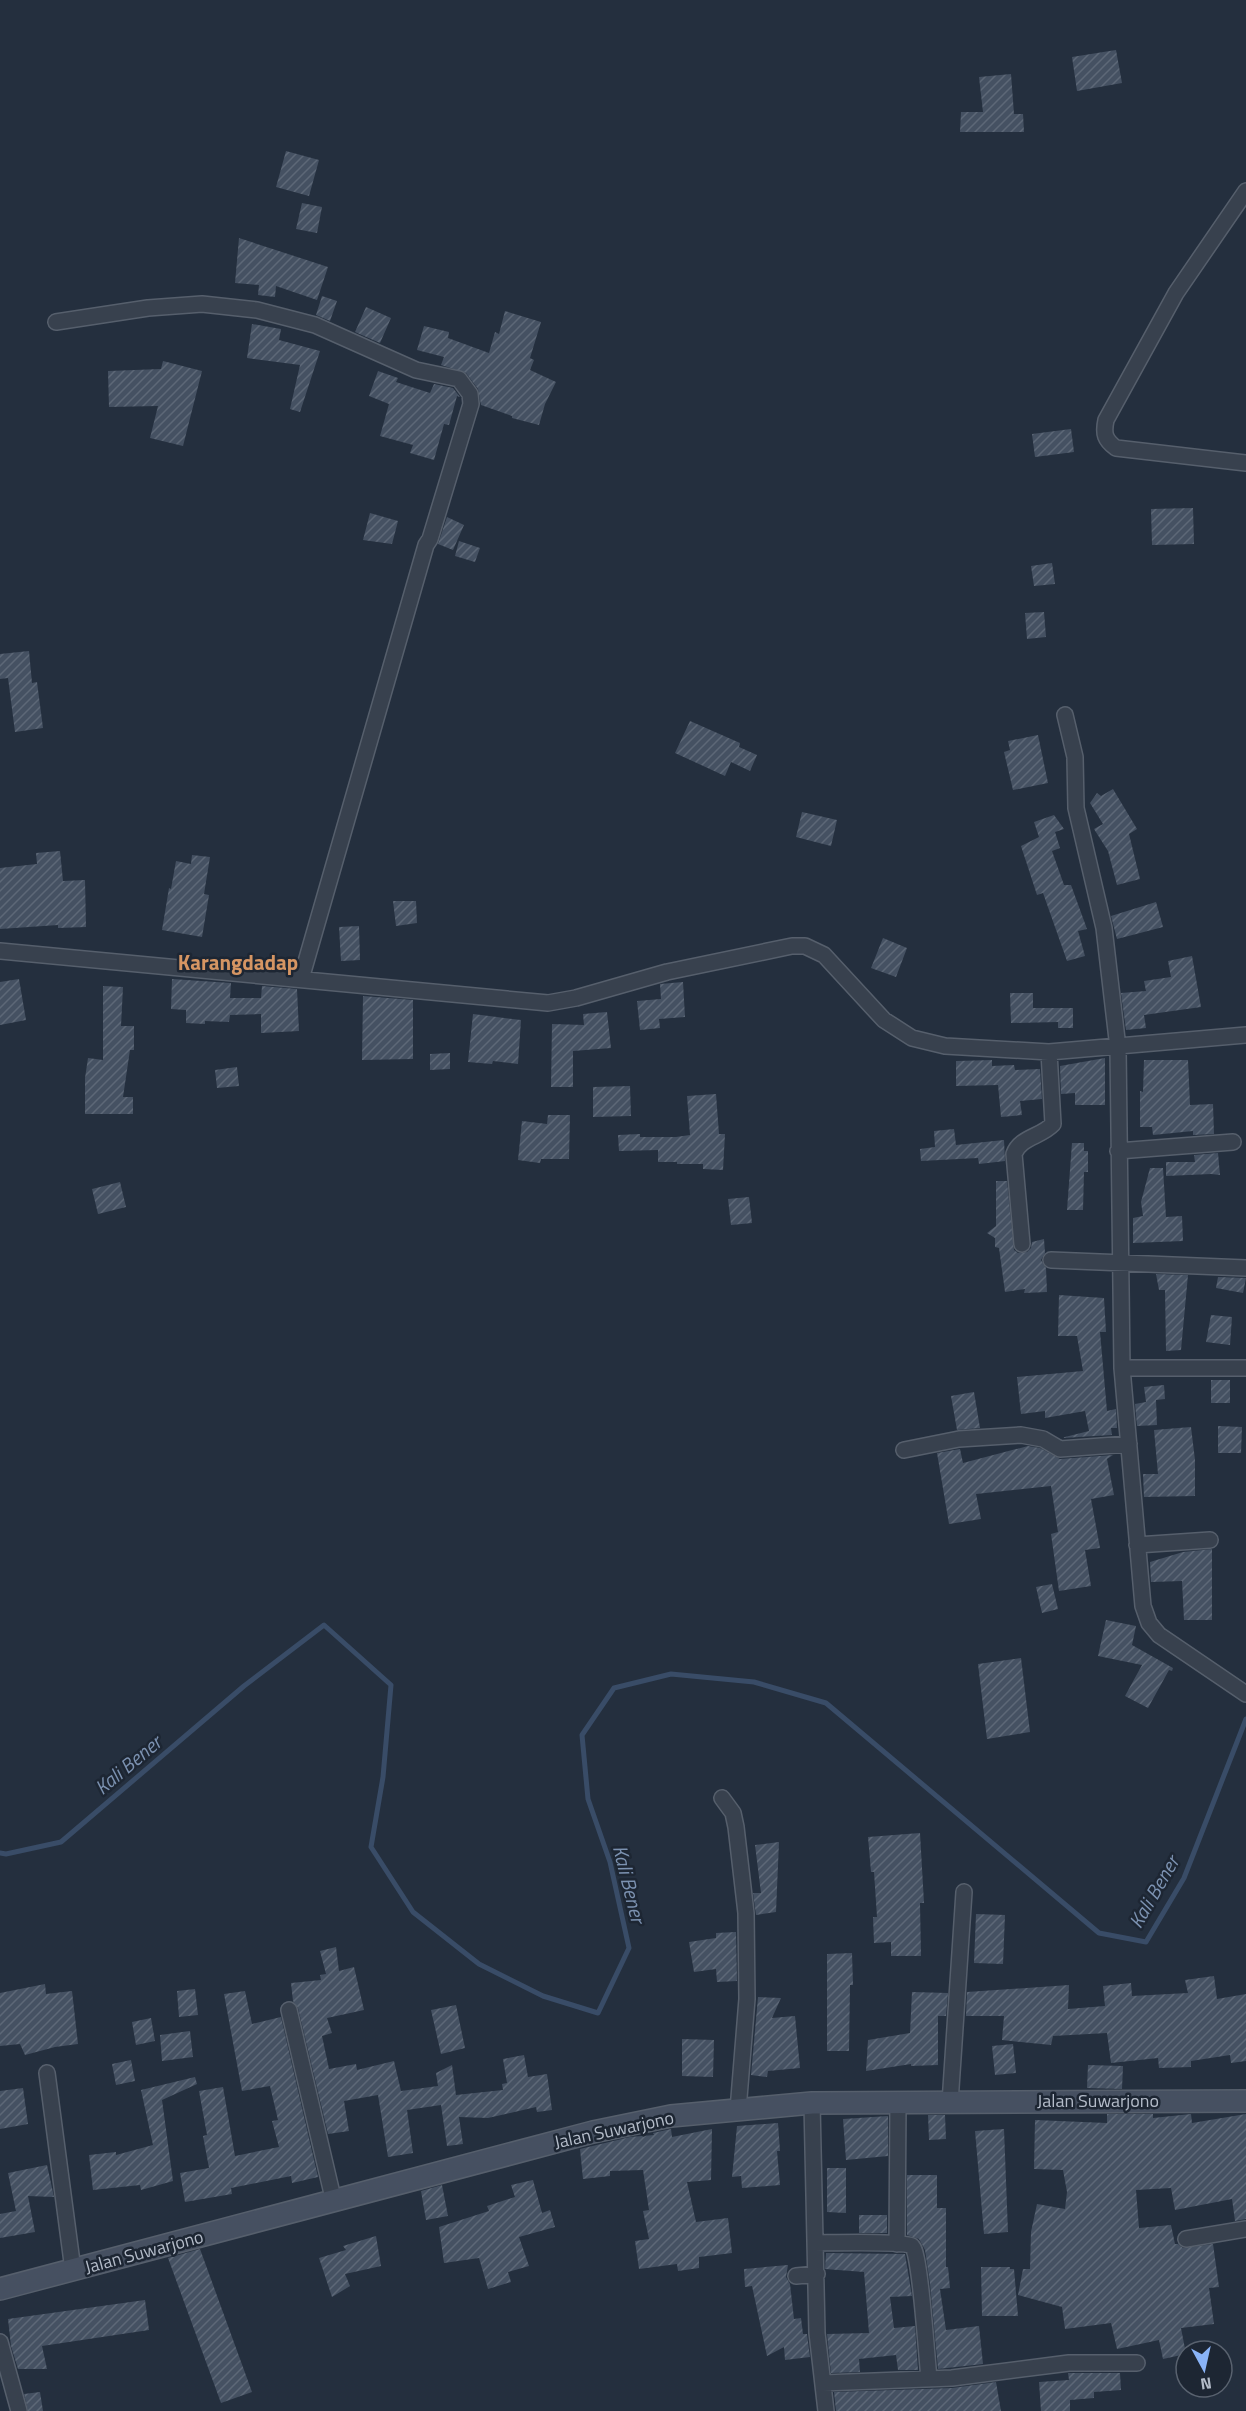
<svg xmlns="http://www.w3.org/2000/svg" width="1246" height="2411" viewBox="0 0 1246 2411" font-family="'Titillium Web',sans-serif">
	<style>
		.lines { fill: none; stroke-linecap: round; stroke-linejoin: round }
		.stream { stroke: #394c67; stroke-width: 5 }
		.building { fill: url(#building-hatch) }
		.street-casing { stroke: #565f6c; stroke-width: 18 }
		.secondary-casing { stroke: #565f6c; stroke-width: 24 }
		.street { stroke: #38414e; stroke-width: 15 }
		.secondary { stroke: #465061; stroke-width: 21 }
		.labels { text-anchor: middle; stroke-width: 5; stroke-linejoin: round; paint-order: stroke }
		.street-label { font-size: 18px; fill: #b4bcc9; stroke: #1d2633 }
		.water-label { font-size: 20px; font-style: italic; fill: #7c92b1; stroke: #1d2633 }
		.quarter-label { font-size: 21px; font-weight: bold; fill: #d59563; stroke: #1d2633 }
	</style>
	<defs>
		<pattern id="building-hatch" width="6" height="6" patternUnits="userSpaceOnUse" patternTransform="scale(1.5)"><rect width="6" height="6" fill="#455162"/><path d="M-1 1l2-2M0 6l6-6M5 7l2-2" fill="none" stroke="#5d6877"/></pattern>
	</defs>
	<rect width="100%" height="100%" fill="#242f3e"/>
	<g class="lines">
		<!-- stream -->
		<path class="stream" d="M0 1853 6 1854 61 1842 244 1686 324 1625 391 1685 383 1777 371 1847 413 1912 479 1964 543 1996 598 2013 629 1948 610 1862 588 1799 582 1735 614 1688 671 1674 754 1682 826 1703 1099 1933 1146 1942 1184 1878 1246 1719"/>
	</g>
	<!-- building -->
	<path class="building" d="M1116 50 1122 83 1077 91 1072 57Z
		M1011 74 1014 114H1023L1024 132H960L961 112H983L979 77Z
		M286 151 319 160 309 196 276 187Z
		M302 203 322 207 317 233 296 229Z
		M239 238 328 267 317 300 276 286 275 297 258 295 259 285 235 283Z
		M322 296 337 301 330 321 316 315Z
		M366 307 391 318 380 343 355 332Z
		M505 311 541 322 530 358 534 360 530 370 556 382 545 404 539 425 512 418V416L481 405 478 389 466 373 441 365 444 357 417 350 424 326 449 332 448 338 489 353 495 332 499 334Z
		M252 324 281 329 279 340 320 351 300 412 290 409 300 365 247 358Z
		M163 361 202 371 183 446 150 438 158 406 109 407 108 371 161 369Z
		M378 371 398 378 396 382 430 393 434 384 453 388 460 397 457 396 449 425 444 424 434 460 410 453 413 445 380 436 389 404 369 396Z
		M1071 429 1074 452 1035 457 1032 434Z
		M1193 508 1194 544 1152 545 1151 509Z
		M370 513 398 521 392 544 363 540Z
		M447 517 464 525 453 550 438 544Z
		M459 541 480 548 475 562 455 556Z
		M1052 563 1055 584 1034 586 1031 566Z
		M1044 612 1046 637 1027 639 1025 613Z
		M29 651 32 683 37 682 43 728 15 732 8 678 0 679V654Z
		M690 721 740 743 739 747 757 755 750 771 731 762 725 776 675 753Z
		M1038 735 1048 783 1013 790 1004 752 1010 750 1008 741Z
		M1113 789 1137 829 1129 834 1140 879 1117 885 1108 851 1094 829 1103 824 1090 803 1097 793 1101 796Z
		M802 812 837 820 831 846 796 837Z
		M1054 815 1064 829 1055 832 1060 848 1052 851 1064 885H1071L1087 929 1078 931 1085 956 1067 961 1043 893 1037 895 1021 846 1039 837 1034 822Z
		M60 851 63 881 85 880 86 927 58 928V925L0 929V868L37 864 36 853Z
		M192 855 210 857 204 894 209 895 202 937 162 930 169 888 171 889 176 861 191 864Z
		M393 901H416L417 923 396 926Z
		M1156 902 1163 927 1117 939 1111 916Z
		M359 926 360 960 341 961 339 927Z
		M883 938 907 948 896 977 871 968Z
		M1192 956 1201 1007 1144 1015 1146 1028 1126 1030 1121 993 1146 991 1144 981 1171 977 1168 961Z
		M19 979 26 1020 0 1025V982Z
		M172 979 231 983 230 998H261L262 986 297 989 299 1031 261 1033V1014L230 1015 229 1022 205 1021V1024L186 1023V1010L171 1009Z
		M683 982 685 1017 659 1019 660 1028 640 1030 637 1001 661 999 660 984Z
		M103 986 123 987 121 1026H134V1050H130L123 1097H133V1114H85V1078L88 1058 103 1060Z
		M1010 993H1033V1008H1073V1028H1058V1022L1011 1023Z
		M363 996 413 1000V1059L362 1060Z
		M607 1012 611 1048 573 1051V1087H551L552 1024 584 1025 583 1014Z
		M473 1014 521 1020 518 1064 493 1061 492 1064 468 1062Z
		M450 1053V1069L430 1070V1054Z
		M1105 1058V1105H1075V1093L1061 1094 1060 1066Z
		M992 1060V1066L1014 1065 1015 1070 1040 1069 1042 1099 1020 1101 1022 1115 1001 1117 998 1085 956 1086V1061Z
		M1144 1060H1188L1190 1105 1213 1104 1214 1134 1193 1135V1131L1153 1135 1152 1127H1140V1091L1143 1092Z
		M237 1067 239 1086 217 1088 215 1070Z
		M630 1086 631 1116 593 1117V1087Z
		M716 1094 719 1134H725L723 1170 703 1169V1164H677V1162H658V1150L619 1151 618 1135 640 1134V1137H676L690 1135 687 1096Z
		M548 1115H570L569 1159H541L540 1163 518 1160 522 1121 547 1124Z
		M954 1129 956 1145 1004 1140 1005 1161 979 1164 978 1158 921 1161 920 1149 935 1147 934 1131Z
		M1072 1143H1084V1151H1088V1172H1084L1083 1210H1067Z
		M1218 1153 1220 1175 1211 1174 1166 1176V1162H1195L1194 1155Z
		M1150 1168H1163L1166 1217 1182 1216 1183 1241 1133 1243V1218L1143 1216 1141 1202Z
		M996 1181H1007L1014 1250 1018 1253 1027 1252 1031 1248 1032 1242 1044 1239 1045 1253 1041 1260 1046 1268 1047 1292 1024 1293 1025 1289 1005 1292 999 1248 995 1247V1238L987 1233 996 1226Z
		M120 1182 126 1207 98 1214 92 1189Z
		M749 1197 752 1223 731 1225 728 1199Z
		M1156 1274 1188 1275 1181 1350 1166 1351 1165 1290H1159Z
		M1218 1277 1246 1278 1243 1293 1216 1288Z
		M1059 1295 1104 1298 1106 1332H1100L1107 1411 1116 1409 1117 1428H1111L1112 1435 1061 1438 1089 1431 1085 1411 1045 1418V1411L1021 1414 1017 1377 1083 1371 1077 1336H1058Z
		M1211 1315 1232 1317 1230 1345 1206 1342Z
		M1211 1380H1230V1403H1211Z
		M1164 1385 1165 1399 1156 1400 1157 1425 1137 1426 1135 1404 1146 1402 1144 1387Z
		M974 1392 980 1428 957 1430 951 1396Z
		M1218 1426 1242 1427 1241 1453H1218Z
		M1191 1427 1195 1460V1496L1144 1497 1143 1474H1158L1154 1430Z
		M1028 1446 1040 1448 1060 1459 1113 1455 1107 1459 1114 1495 1091 1499 1100 1548 1085 1550 1091 1586 1059 1591 1051 1534 1058 1532 1051 1486 976 1494 981 1519 949 1524 937 1453 960 1449 963 1463Z
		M1212 1549V1620H1184L1182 1581 1151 1582 1150 1562 1183 1552Z
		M1052 1584 1058 1609 1042 1613 1036 1587Z
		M1106 1620 1136 1626 1132 1645 1173 1668 1172 1671 1169 1670 1148 1708 1125 1696 1142 1665 1098 1656Z
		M1021 1658 1030 1732 987 1739 978 1664Z
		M920 1833 924 1903H920L921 1956H891V1942L874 1943 873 1917H877L874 1872H871L868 1837Z
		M779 1842 776 1912 756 1915 753 1893H761L755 1845Z
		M976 1914 1005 1915 1003 1964 974 1963Z
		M736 1932 737 1981 717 1982 716 1969 694 1972 689 1942 716 1938V1933Z
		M336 1947 339 1971 354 1967 364 2010 327 2018 332 2033 322 2036 329 2069 356 2064 357 2070 394 2061 401 2091 438 2086 436 2073 452 2065 456 2095 503 2090 502 2084 507 2083 503 2059 524 2055 528 2077 547 2074 552 2110 537 2112 536 2107 488 2118 459 2117 463 2144 447 2146 441 2105 407 2110 413 2153 388 2157 378 2095 344 2101 349 2131 328 2134 298 2008 293 2001 291 1983 321 1980 320 1975 326 1974 320 1951Z
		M852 1953 853 1985H850L849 2051H827V1954Z
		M1214 1976 1217 1999 1246 1994V2061L1231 2063 1230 2055 1191 2061V2067L1159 2068 1158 2058 1111 2063 1107 2033 1053 2036 1051 2045 1002 2040 1004 2016H966L967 1992 1069 1985 1068 2009 1105 2006 1103 1986 1131 1983 1132 1996 1188 1993 1185 1980Z
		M45 1984 46 1994 72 1991 78 2044 55 2047 25 2055 20 2044 0 2046V1993Z
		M195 1989 198 2015 179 2017 177 1991Z
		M245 1991 252 2024 281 2017 318 2177 292 2183 291 2176 231 2188 232 2194 185 2202 180 2173 209 2168 203 2136 207 2135 199 2091 223 2087 235 2156 279 2147 272 2121 278 2120 270 2086 242 2091 224 1994Z
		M912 1992 948 1993 946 2016H938V2065L911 2066V2064L866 2071 868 2040 910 2033Z
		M758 1997 781 1998 772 2018 795 2016 800 2068 768 2071 767 2077 751 2075Z
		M456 2005 465 2048 441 2054 431 2010Z
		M151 2018 155 2041 136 2045 132 2022Z
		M190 2031 193 2057 162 2061 160 2035Z
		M682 2039 714 2040 713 2077 682 2076Z
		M1013 2044 1016 2073 995 2075 992 2046Z
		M131 2060 135 2081 116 2085 112 2064Z
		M1088 2065 1123 2066 1122 2089 1087 2088Z
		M195 2077 197 2084 162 2100 173 2181 141 2190 140 2185 93 2190 89 2155 116 2152V2155L153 2145 141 2090Z
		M23 2088 28 2124 0 2129V2091Z
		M1107 2114H1153V2118L1191 2114 1192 2123 1246 2114V2219L1235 2221 1232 2199 1175 2210 1171 2188 1136 2190 1139 2228 1171 2225 1175 2244H1178L1183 2248 1213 2244 1219 2287 1209 2288 1214 2324 1181 2328 1186 2354 1163 2359 1159 2340 1117 2349 1111 2323 1065 2329 1062 2307 1018 2295 1023 2269H1030L1031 2232 1037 2204 1065 2209 1067 2192 1063 2170 1034 2169 1035 2120 1107 2123Z
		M928 2115H945L946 2139 929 2140Z
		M888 2116V2156L846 2160 843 2119Z
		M778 2123 780 2151H777L780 2185 742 2188 741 2176 732 2177 737 2126Z
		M671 2129 672 2137 712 2129 711 2180 687 2182 696 2222 728 2218 732 2253 699 2257V2268L678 2271 677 2264 639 2269 635 2241 649 2239 643 2211 649 2210 643 2170 610 2171V2176L583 2179 580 2149 630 2137 654 2135 653 2133Z
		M1004 2129 1008 2232 984 2234 975 2131Z
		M47 2165 54 2197 28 2196 35 2232 0 2238V2214L16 2211 8 2173Z
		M827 2168H846V2213L827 2212Z
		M907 2175H937V2208H946V2267H948L950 2288 940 2289 946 2330 979 2326 983 2364 938 2369 930 2284 925 2250 919 2239 907 2235Z
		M533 2180 542 2213 550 2210 555 2227 519 2237 529 2266 508 2272 511 2282 488 2289 479 2258 444 2263 439 2227 489 2211 487 2206 515 2197 511 2185Z
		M442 2185 448 2216 426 2220 421 2191Z
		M859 2215H887V2233H859Z
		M376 2236 381 2266 345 2274 350 2286 332 2297 319 2258 346 2250 343 2246Z
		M200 2249 252 2392 221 2403 168 2258Z
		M826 2253 905 2254 912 2296 890 2297 894 2328 915 2326 918 2370H898L896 2355 859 2359 860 2372 831 2373 827 2334 869 2333 864 2272 825 2269Z
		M788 2265 786 2277 790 2284 794 2319 801 2318 803 2334H807L810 2357 785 2360 784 2347 767 2356 752 2286 745 2287 744 2269Z
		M981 2267H1010V2269H1014L1018 2316H982Z
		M145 2300 149 2330 42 2346 47 2369H18L11 2346 8 2319Z
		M1068 2373H1120L1121 2390 1094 2392V2398L1070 2400V2411H1041L1039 2382 1069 2380Z
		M996 2382 1001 2411H836L834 2392 952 2388Z
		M40 2392 43 2411H28L24 2394Z"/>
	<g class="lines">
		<defs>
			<path id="street" d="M1246 191 1176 293 1106 420C1103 434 1105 440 1116 448L1246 463
				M56 322 148 308 202 304 257 310 315 325 416 370 459 379 470 394 471 404 430 539 426 545 301 979
				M1065 715 1075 757 1076 808 1104 928 1118 1048 1122 1368 1143 1606 1149 1623 1159 1635 1246 1694
				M0 951 548 1003 576 998 667 972 792 946H805L824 955 884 1020 912 1038 945 1046 1049 1052 1246 1035
				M1118 1151 1233 1142
				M1022 1244 1014 1154C1020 1137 1041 1137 1053 1124L1049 1052
				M1051 1260 1246 1268
				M1122 1368H1246
				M904 1450 959 1439 1021 1435 1043 1439 1060 1449 1129 1444
				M1137 1545 1210 1540
				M722 1798 733 1813 736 1827 746 1913 747 1999 738 2110
				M289 2010 334 2202
				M47 2073 73 2270
				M812 2103 817 2333 826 2411
				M950 2103 964 1892
				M1186 2239 1246 2229
				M815 2243C831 2243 903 2241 912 2246 920 2250 927 2362 929 2378
				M897 2244 898 2103
				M796 2276 817 2274
				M0 2342 19 2411
				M823 2383 952 2378 1069 2363H1137"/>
			<path id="secondary" d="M0 2289 593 2132 671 2116 812 2103 1246 2101"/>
		</defs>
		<!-- street casing -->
		<use href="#street" class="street-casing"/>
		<!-- secondary casing -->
		<use href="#secondary" class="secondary-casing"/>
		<!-- street -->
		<use href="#street" class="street"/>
		<!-- secondary -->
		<use href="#secondary" class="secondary"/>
	</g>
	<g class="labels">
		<!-- street labels -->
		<g class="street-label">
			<text x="1098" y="2107">Jalan Suwarjono</text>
			<text transform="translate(614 2130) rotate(-12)" y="6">Jalan Suwarjono</text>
			<text transform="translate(144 2252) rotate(-15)" y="6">Jalan Suwarjono</text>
		</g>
		<!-- water labels -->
		<g class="water-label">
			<text transform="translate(128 1765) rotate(-40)" y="7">Kali Bener</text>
			<text transform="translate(629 1884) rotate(76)" y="7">Kali Bener</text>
			<text transform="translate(1154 1892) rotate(-60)" y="7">Kali Bener</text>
		</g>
		<!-- quarter labels -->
		<g class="quarter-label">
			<text x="238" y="970">Karangdadap</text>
		</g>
	</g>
	<!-- north arrow -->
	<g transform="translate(1204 2369) rotate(172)"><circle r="28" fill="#1d2633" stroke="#59626f" stroke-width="1.5"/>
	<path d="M0-4.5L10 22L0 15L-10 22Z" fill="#8ab4f8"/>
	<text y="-9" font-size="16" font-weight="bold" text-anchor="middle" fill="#b4bcc9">N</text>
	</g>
</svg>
